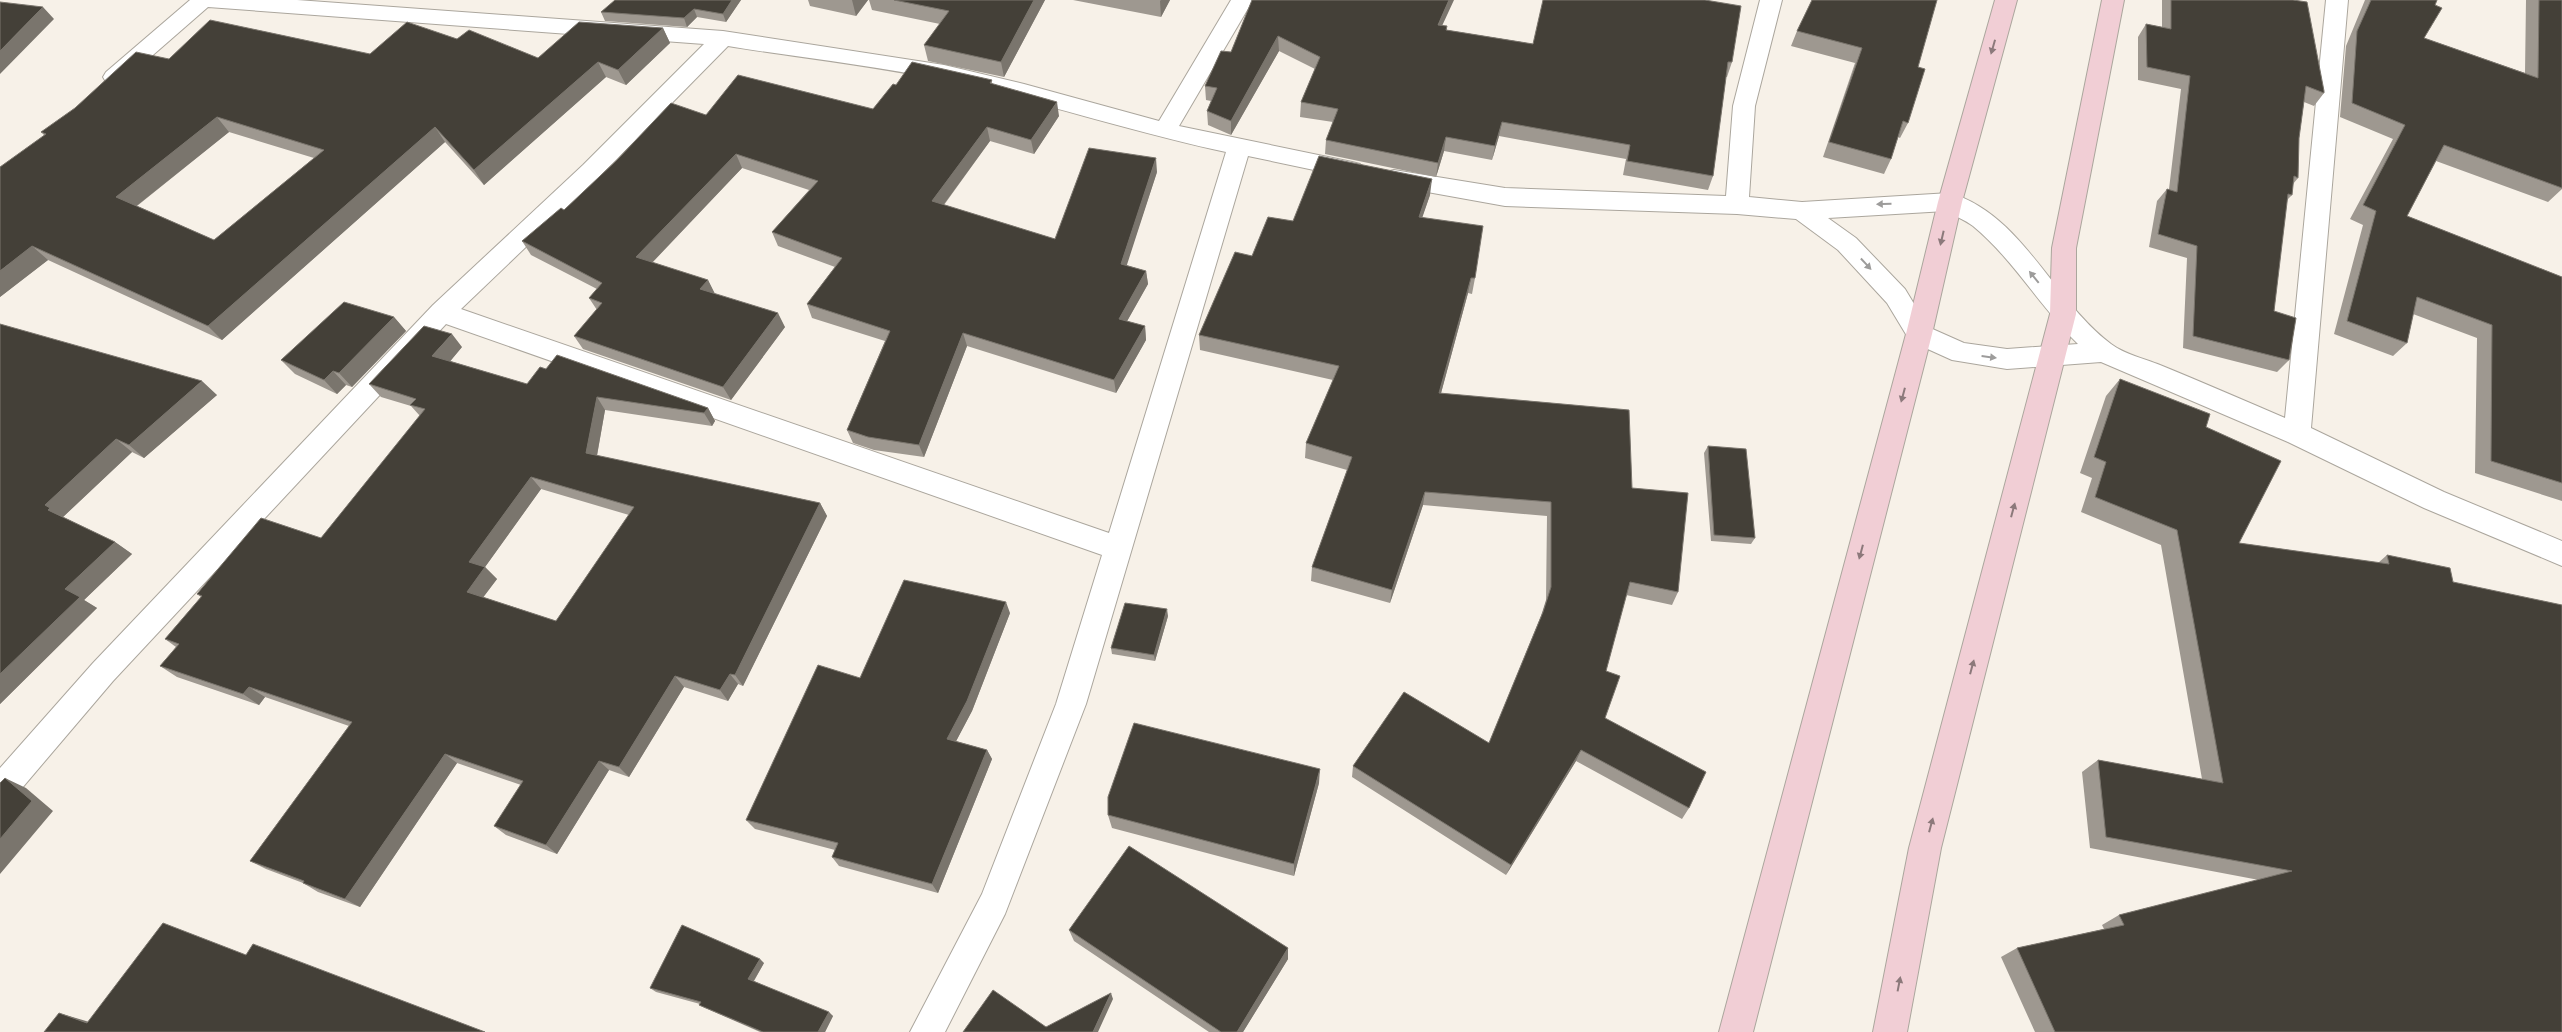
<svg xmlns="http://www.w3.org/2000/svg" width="2562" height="1032" viewBox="0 0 2562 1032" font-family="'PT Sans',sans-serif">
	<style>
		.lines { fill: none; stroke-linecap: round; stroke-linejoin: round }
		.street-casing { stroke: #aba69d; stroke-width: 2 }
		.secondary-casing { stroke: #aba69d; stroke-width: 2 }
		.street { fill: #fff; fill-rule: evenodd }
		.secondary { fill: #f1ced5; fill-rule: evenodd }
		.wall { fill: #9e9890; fill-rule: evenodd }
		.shaded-wall { fill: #7a756d }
		.building { fill: #444038; stroke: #7a756d; fill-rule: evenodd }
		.oneway { fill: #8c797b }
		.oneway2 { fill: #9d9c9b }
	</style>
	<rect width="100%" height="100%" fill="#f7f1e8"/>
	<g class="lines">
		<defs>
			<path id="street" d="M190 0H297L723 31 944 65 1024 84 1159 121 1231 0H1253L1179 126 1352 162 1360 164 1364 170 1360 176 1352 178 1248 156 1086 704 1005 914 945 1032H910L982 894 1056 704 1102 555 446 324 113 681 11 801 0 806V768L93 663 433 305 583 165 704 44 208 7 122 82 114 85 106 82 103 77 106 72ZM728 46C800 58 874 65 946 81 1040 101 1132 132 1226 152L1109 533 461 309 599 177Z
				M1760 0H1782L1755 106 1749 197 1802 202 1950 193C2023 215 2053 301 2111 344 2124 354 2145 359 2160 365 2202 382 2243 400 2285 418L2326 0H2348L2311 428 2444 492 2562 541V566L2424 508 2288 442 2101 362 2007 369 1952 360 1910 341 1887 303 1838 250 1796 219 1737 214 1505 206 1394 186 1386 184 1382 178 1386 172 1394 170 1505 188 1726 196 1733 106ZM1946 211C1955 216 1965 220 1973 226 2014 260 2040 307 2078 344L2007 349 1964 343 1928 327 1905 289 1856 238 1828 218Z"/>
			<path id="secondary" d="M1995 0H2017L1962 202 1932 334 1753 1032H1719L1906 334 1938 202Z
				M2102 0H2124L2076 248V314L1941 848 1907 1032H1873L1909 848 2050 314 2052 248Z"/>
		</defs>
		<!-- street casing -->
		<use href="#street" class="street-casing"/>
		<!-- secondary casing -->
		<use href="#secondary" class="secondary-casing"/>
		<!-- street -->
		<use href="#street" class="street"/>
		<!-- secondary -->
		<use href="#secondary" class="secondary"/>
	</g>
	<!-- wall -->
	<path class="wall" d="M741 0 726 22 697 17 687 27 605 21 601 12Z
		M808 0H868L856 16 810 6Z
		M869 0H1045L1004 77 928 61 924 45 940 24 872 10Z
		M1073 0H1170L1161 17Z
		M1252 0 1443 26H1447V30L1533 44 1732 62 1727 77H1726L1713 176 1708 190 1623 175 1626 159 1499 136 1492 160 1444 151 1436 177 1325 154 1326 140 1333 122 1300 117 1301 102 1315 69 1279 51 1231 135 1208 125 1207 111 1211 101 1206 100 1205 86 1231 52Z
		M1812 0 1918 67 1908 123 1900 138 1898 137 1891 159 1884 174 1823 157 1855 63 1791 46 1797 31Z
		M2162 0H2293L2324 93 2314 106 2304 102 2299 138 2298 178 2293 184 2292 195 2287 200 2274 311 2289 360 2277 372 2183 348 2187 258 2149 247 2157 201 2167 189H2169L2181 89 2138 80V37L2146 24 2162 27Z
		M2365 0H2437L2424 38 2525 73 2526 0H2562V189L2548 202 2436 161 2407 216 2562 277V501L2475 473 2477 338 2413 314 2407 343 2393 356 2334 334 2363 225 2350 219 2393 139 2340 117 2346 46Z
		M663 28 670 43 626 85 606 77 484 185 445 142 222 340 48 260 0 297 44 135 41 132 169 59 370 54 457 39 538 58ZM229 132 314 158 214 240 137 206Z
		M992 80V84L1059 116 1034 154 990 141 944 205 1055 239 1157 172 1126 265 1146 271 1148 284 1127 321 1145 326 1146 340 1116 393 967 346 924 457 874 450 853 443 847 430 885 341 812 318 807 304 835 267 778 246 772 232 809 190 742 168 652 263 708 280 715 294 785 327 731 400 583 349 574 336 597 310 589 298 597 289 531 255 522 241 564 210 706 115 873 109 896 85Z
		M1430 195 1422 217 1475 278 1472 294 1468 293 1441 393 1632 488 1678 592 1672 605 1626 595 1606 671 1605 718 1689 808 1682 819 1576 761 1506 875 1352 777 1353 766 1489 743 1541 616 1546 600 1547 516 1423 505 1390 603 1311 581 1312 567 1347 470 1305 458 1306 443 1333 380 1200 350 1199 335 1252 256 1293 221Z
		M394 317 406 331 352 387 346 385 337 394 295 374 281 360Z
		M0 324 217 395 144 458 132 452 63 517 115 542 132 554 84 600 97 608 0 704Z
		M462 347 450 361 527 384 708 408 715 421 712 426 605 410 597 456 820 503 827 516 743 686 738 684 728 701 684 687 629 777 609 770 557 854 506 835 494 826 521 785 457 763 360 907 318 892 303 883 266 869 250 861 349 726 265 697 259 705 177 677 160 666 176 647 165 639 201 597 197 594 321 538 420 416 411 406 381 397 369 384ZM541 489 629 515 556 621 483 597 497 579 485 567Z
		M2120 379 2206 427 2239 543 2378 563 2387 555 2562 1032H2035L2001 957 2017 948 2104 929 2102 925 2119 915 2259 880 2090 848 2082 772 2098 760 2202 779 2161 545 2081 512 2092 478 2080 473 2106 396Z
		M1708 446 1755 538 1751 544 1711 541 1704 453Z
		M1010 613 972 711 956 741 987 750 992 759 938 893 839 866 832 857 835 850 755 829 746 820 860 678Z
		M1168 616 1155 661 1112 654 1111 648Z
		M1319 783 1294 876 1112 828 1108 815Z
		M1069 930 1288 948V959L1243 1032H1209L1074 941Z
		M764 963 754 981 833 1016 825 1032H760L705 1008 699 1005 700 1004 656 992 650 988Z"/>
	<!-- shaded-wall -->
	<path class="shaded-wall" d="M732 0H741L726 22 723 14Z
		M852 0H868L856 16Z
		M1034 0H1045L1004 77 1001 62Z
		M1161 0H1170L1161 17 1160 1Z
		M1449 0H1454L1436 39 1438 25Z
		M43 7 54 19 0 74V51Z
		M694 9 697 17 687 27 684 18Z
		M663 28 670 43 626 85 618 70Z
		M1278 36 1279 51 1231 135V121Z
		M598 62 606 77 484 185 474 170Z
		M1057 102 1059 116 1034 154 1031 140Z
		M217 117 229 132 130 211 116 197Z
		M1502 122 1499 136 1492 160 1495 146Z
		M435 127 445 142 222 340 208 326Z
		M987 127 990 141 936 215 932 201Z
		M1446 137 1444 151 1436 177 1438 163Z
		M736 154 742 168 644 271 636 257Z
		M1156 158 1157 172 1123 277 1121 264Z
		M1432 179 1430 195 1417 233 1419 217Z
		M32 246 48 260 0 297V271Z
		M1146 271 1148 284 1121 332 1119 319Z
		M1471 278 1468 293 1437 408 1439 393Z
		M708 280 715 294 700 289Z
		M778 313 785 327 731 400 723 387Z
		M394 317 406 331 352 387 339 373Z
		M1145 326 1146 340 1116 393 1114 380Z
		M963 333 967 346 924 457 919 445Z
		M452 334 462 347 443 370 432 356Z
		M333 371 346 385 337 394 324 380Z
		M202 381 217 395 144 458 129 445Z
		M597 397 605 410 595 466 586 453Z
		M708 408 715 421 712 426 704 413Z
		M116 439 132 452 63 517 48 510 45 505Z
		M531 477 541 489 480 574 469 562Z
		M1425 492 1423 505 1390 603 1392 590Z
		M820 503 827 516 743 686 735 675Z
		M115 542 132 554 84 600 97 608 0 704V674L65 589Z
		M485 567 497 579 479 603 467 592Z
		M1006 602 1010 613 972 711 952 749 947 739Z
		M1167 609 1168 616 1155 661 1154 655Z
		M730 674 738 684 728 701 720 690Z
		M675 676 684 687 629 777 619 767Z
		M249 687 265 697 259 705 243 694Z
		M987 750 992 759 938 893 932 884Z
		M1581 750 1576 761 1506 875 1511 865Z
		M445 754 457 763 360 907 345 899Z
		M599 761 609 770 557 854 546 845Z
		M1320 769 1319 783 1294 876V864Z
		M5 778 26 788 53 811 0 874V839Z
		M1288 948V959L1243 1032H1237Z
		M760 959 764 963 753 982 748 979Z
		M1111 993 1113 999 1098 1032H1093Z
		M829 1012 833 1016 825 1032H818Z
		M59 1013 86 1021 113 1031 87 1023Z"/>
	<!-- building -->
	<path class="building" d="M615 0H732L723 14 694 9 684 18 601 12Z
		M894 0H1034L1001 62 924 45 949 11Z
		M1252 0H1449L1438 25 1447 26 1446 30 1533 44 1543 0H1705L1741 6 1732 62H1728L1713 176 1627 161 1630 145 1502 122 1495 146 1446 137 1438 163 1326 140 1338 109 1301 102 1320 57 1278 36 1231 121 1207 111 1217 88 1205 86 1221 51 1231 52Z
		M1812 0H1937L1918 67 1925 69 1908 123 1903 121 1891 159 1829 142 1862 48 1797 31Z
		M2171 0H2293L2307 2 2324 91V93L2306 86 2299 138 2298 178 2294 176 2292 195 2288 194 2274 311 2296 318 2289 360 2193 336 2197 246 2158 234 2167 189 2177 192 2190 76 2147 67 2146 24 2171 29Z
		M2371 0H2437L2435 5 2442 8 2424 38 2538 78 2539 0H2562V188L2444 145 2407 216 2562 277V483L2491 461 2492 325 2417 297 2407 343 2347 321 2376 211 2363 205 2405 125 2352 103 2357 31Z
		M0 2 43 7 0 51Z
		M210 20 370 54 407 22 457 39 469 30 538 58 579 22 663 28 618 70 598 62 474 170 435 127 208 326 32 246 0 271V167L46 134 41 132 75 108 136 52 169 59ZM217 117 324 150 214 240 116 197Z
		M912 62 992 80 990 83 1057 102 1031 140 987 127 932 201 1055 239 1089 148 1156 158 1121 264 1146 271 1119 319 1145 326 1114 380 963 333 919 445 868 437 847 430 890 331 807 304 842 258 772 232 818 181 736 154 636 257 708 280 700 289 778 313 723 387 574 336 602 303 589 298 602 283 522 241 561 208 564 210 617 160 671 103 706 115 738 75 873 109 893 84 896 85Z
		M1319 156 1432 179 1419 217 1483 226 1475 278H1471L1439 393 1629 410 1632 488 1688 493 1678 592 1630 582 1606 671 1620 676 1605 718 1706 772 1689 808 1581 750 1511 865 1353 766 1404 692 1489 743 1543 612 1551 587V502L1425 492 1392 590 1312 567 1352 457 1306 443 1339 366 1199 335 1235 252 1252 256 1268 217 1293 221Z
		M344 302 394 317 339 373 333 371 324 380 281 360Z
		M0 324 202 381 129 445 116 439 45 505 50 508 48 510 115 542 65 589 80 597 0 674Z
		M424 326 452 334 432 356 527 384 540 367 546 369 557 355 708 408 704 413 597 397 586 453 820 503 735 675 730 674 720 690 675 676 619 767 599 761 546 845 494 826 523 781 445 754 345 899 303 883 304 881 250 861 352 722 249 687 243 694 160 666 179 644 165 639 202 596 197 594 261 518 321 538 425 409 410 405 416 399 369 384ZM531 477 634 507 556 621 467 592 485 567 469 562Z
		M2120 379 2210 414 2206 427 2281 461 2239 543 2389 564 2387 555 2450 568 2453 582 2562 605V1032H2055L2017 948 2124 925 2119 915 2292 871 2106 837 2098 760 2223 783 2177 530 2095 497 2106 462 2094 457Z
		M1708 446 1746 449 1755 538 1714 535Z
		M904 580 1006 602 967 701 947 739 987 750 932 884 832 857 838 843 746 820 818 665 860 678Z
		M1125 603 1167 609 1154 655 1111 648Z
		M1134 723 1320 769 1294 864 1108 815V797Z
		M5 778 32 801 0 839V783Z
		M1129 846 1288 948 1237 1032H1221L1069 930Z
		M163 923 246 955 253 944 485 1032H44L59 1013 87 1023Z
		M682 925 760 959 748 979 829 1012 818 1032H763L699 1005 701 1002 650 988Z
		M993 990 1046 1027 1111 993 1093 1032H963Z"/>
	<!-- one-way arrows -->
	<defs><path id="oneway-solid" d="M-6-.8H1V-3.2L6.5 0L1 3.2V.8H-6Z" transform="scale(1.25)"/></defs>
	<g class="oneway">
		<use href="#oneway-solid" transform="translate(1993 47) rotate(106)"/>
		<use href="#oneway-solid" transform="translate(1942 238) rotate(103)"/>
		<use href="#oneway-solid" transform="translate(1903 395) rotate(105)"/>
		<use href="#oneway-solid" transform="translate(2013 510) rotate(-75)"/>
		<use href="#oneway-solid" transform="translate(1861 552) rotate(105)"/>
		<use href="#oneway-solid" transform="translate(1972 667) rotate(-75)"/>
		<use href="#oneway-solid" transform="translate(1931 825) rotate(-75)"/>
		<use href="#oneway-solid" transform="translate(1899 984) rotate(-79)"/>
	</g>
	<g class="oneway2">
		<use href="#oneway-solid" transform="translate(1884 204) rotate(178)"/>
		<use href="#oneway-solid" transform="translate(1866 264) rotate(47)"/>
		<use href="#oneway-solid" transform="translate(2034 277) rotate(-129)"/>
		<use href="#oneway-solid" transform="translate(1989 357) rotate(7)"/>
	</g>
</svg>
